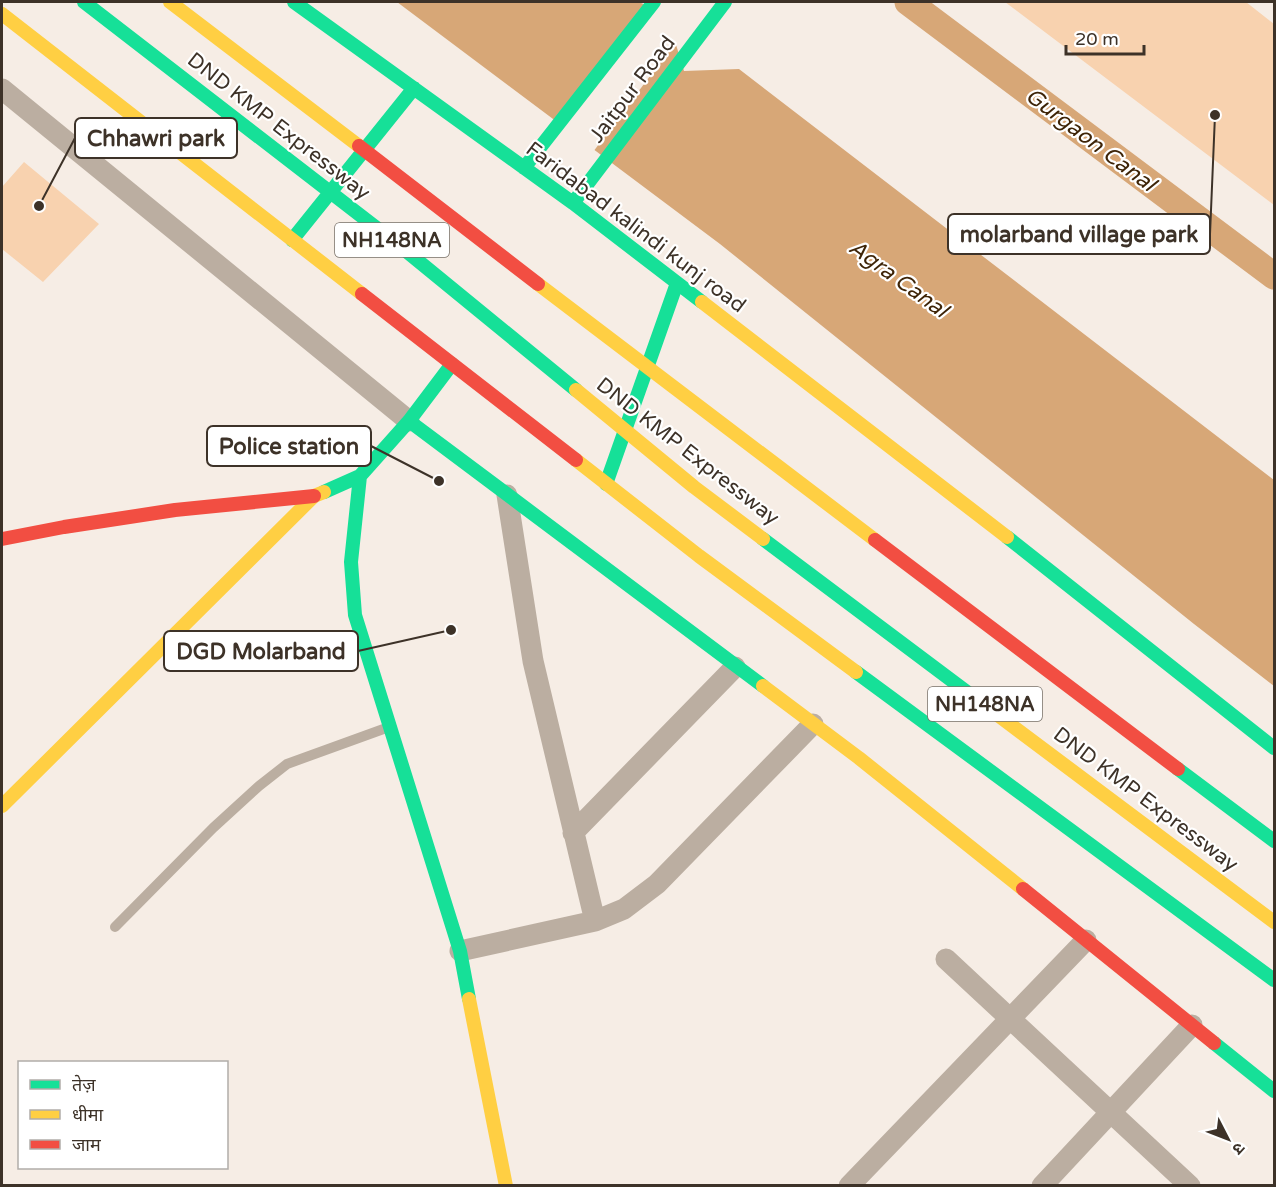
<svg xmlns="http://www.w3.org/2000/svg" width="1276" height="1187" viewBox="0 0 1276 1187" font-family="'Varela Round','Noto Sans Devanagari',sans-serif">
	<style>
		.green { fill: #f8d2af }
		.water { fill: #d7a777 }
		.pier { fill: #f6ede5 }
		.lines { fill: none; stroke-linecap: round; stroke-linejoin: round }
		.canal { stroke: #d7a777; stroke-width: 27 }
		.lane { stroke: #bbaea1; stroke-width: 10 }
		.street { stroke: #bbaea1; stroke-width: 21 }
		.fast { stroke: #16e098; stroke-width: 14 }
		.slow { stroke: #ffcf43; stroke-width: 14 }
		.jam { stroke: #f24e42; stroke-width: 14 }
		.labels { text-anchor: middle; stroke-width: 4.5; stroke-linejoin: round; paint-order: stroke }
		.shield { fill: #fff; stroke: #777068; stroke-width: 1.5 }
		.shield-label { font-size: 20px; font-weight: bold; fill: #3d3228 }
		.street-label { font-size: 21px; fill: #3d3228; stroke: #fff }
		.water-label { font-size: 22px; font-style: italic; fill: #3e2407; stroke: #fff }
		.leader { fill: none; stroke: #3d3228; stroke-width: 2 }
		.callout-dot { fill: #3d3228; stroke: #fff; stroke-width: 2 }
		.callout { fill: #fff; stroke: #3d3228; stroke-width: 2 }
		.callout-label { font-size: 22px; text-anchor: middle; font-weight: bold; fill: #3d3228 }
	</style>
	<rect width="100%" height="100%" fill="#f6ede5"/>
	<!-- green -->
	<path class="green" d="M1005 2H1246L1274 24V205Z
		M24 162 99 224 43 282 2 249V187Z"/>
	<!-- water -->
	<path class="water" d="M397 2H639L667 15 684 71 739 69 1274 480V686L1194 624 720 244Z"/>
	<!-- pier -->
	<path class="pier" d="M651 4 669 14 677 40 593 152 556 125Z"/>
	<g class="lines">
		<!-- canal -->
		<path class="canal" d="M908 2 1274 276"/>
		<!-- lane -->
		<path class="lane" d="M115 927 213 828 259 786 287 764 389 727"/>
		<!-- street -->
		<path class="street" d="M2 89 409 421
			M507 495 533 661 595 921
			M573 833 735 667
			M460 951 595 921 624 909 657 884 813 724
			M946 959 1190 1186
			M849 1186 1086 940
			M1042 1186 1192 1025"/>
		<!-- fast -->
		<path class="fast" d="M84 2 400 246 576 390
			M294 2 573 203 702 302
			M524 168 654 2
			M573 203 725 2
			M292 240 414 88
			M409 421 763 686
			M360 476 351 562 355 615 460 951 469 999
			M606 484 677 283
			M324 492 360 476 409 421 452 364
			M1007 537 1274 748
			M763 539 991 710
			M856 672 1274 980
			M1178 769 1274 841
			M1214 1043 1274 1091"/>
		<!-- slow -->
		<path class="slow" d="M170 2 359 146
			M2 14 362 294
			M538 284 875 540
			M702 302 1007 537
			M576 390 694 487 763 539
			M576 460 699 556 856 672
			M763 686 859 758 1023 889
			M991 710 1274 922
			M2 806 314 496 324 492
			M469 999 506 1186"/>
		<!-- jam -->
		<path class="jam" d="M359 146 538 284
			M362 294 576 460
			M2 539 64 527 175 510 314 496
			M875 540 1178 769
			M1023 889 1214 1043"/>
	</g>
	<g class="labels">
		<!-- shield labels -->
		<g class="shield">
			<rect x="335" y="223" width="114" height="34" rx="4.5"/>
			<rect x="928" y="687" width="114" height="34" rx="4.5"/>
		</g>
		<g class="shield-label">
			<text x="392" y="247">NH148NA</text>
			<text x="985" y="711">NH148NA</text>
		</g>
		<!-- street labels -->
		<g class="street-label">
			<text transform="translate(632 89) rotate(-53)" y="7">Jaitpur Road</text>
			<text transform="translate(279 126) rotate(38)" y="7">DND KMP Expressway</text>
			<text transform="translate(636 227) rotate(37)" y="7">Faridabad kalindi kunj road</text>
			<text transform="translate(688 451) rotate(38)" y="7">DND KMP Expressway</text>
			<text transform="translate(1146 799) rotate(37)" y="7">DND KMP Expressway</text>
		</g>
		<!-- water labels -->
		<g class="water-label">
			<text transform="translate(1091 139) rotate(37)" y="8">Gurgaon Canal</text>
			<text transform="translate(899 278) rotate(36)" y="8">Agra Canal</text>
		</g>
	</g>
	<!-- callouts -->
	<path class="leader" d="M39 206L75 138M1215 115L1210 234M439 481L371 446M451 630L358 651"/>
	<g class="callout-dot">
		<circle cx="39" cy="206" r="6"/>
		<circle cx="1215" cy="115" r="6"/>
		<circle cx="439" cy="481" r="6"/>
		<circle cx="451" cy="630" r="6"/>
	</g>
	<g class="callout">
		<rect x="75" y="118" width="162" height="40" rx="6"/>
		<rect x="948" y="214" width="262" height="40" rx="6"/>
		<rect x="207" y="426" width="164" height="40" rx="6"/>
		<rect x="164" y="631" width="194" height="40" rx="6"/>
	</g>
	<g class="callout-label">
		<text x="156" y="146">Chhawri park</text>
		<text x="1079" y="242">molarband village park</text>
		<text x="289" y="454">Police station</text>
		<text x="261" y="659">DGD Molarband</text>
	</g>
	<!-- border -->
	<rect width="1276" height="1187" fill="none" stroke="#3d3228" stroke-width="6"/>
	<!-- legend -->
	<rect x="18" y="1061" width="210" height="108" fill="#ffffff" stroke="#b1ada9" stroke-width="1.5"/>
	<rect x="30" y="1080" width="30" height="9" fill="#16e098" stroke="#b1ada9" stroke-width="1.5"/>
	<text x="72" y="1091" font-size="18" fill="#3d3228">तेज़</text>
	<rect x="30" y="1110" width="30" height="9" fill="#ffcf43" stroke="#b1ada9" stroke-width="1.5"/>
	<text x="72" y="1121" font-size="18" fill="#3d3228">धीमा</text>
	<rect x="30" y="1140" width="30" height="9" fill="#f24e42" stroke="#b1ada9" stroke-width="1.5"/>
	<text x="72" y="1151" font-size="18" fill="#3d3228">जाम</text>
	<!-- north arrow -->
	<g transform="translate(1228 1139) rotate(132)" stroke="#ffffff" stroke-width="4.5" paint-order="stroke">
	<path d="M0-4.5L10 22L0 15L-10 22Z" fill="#3d3228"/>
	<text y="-9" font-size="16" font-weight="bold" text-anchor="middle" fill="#3d3228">उ</text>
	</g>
	<!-- scale -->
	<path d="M1066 45v9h78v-9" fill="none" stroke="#3d3228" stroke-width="3"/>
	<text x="1075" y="45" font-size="18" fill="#3d3228" stroke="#ffffff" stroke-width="4.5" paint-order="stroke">20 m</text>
</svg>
